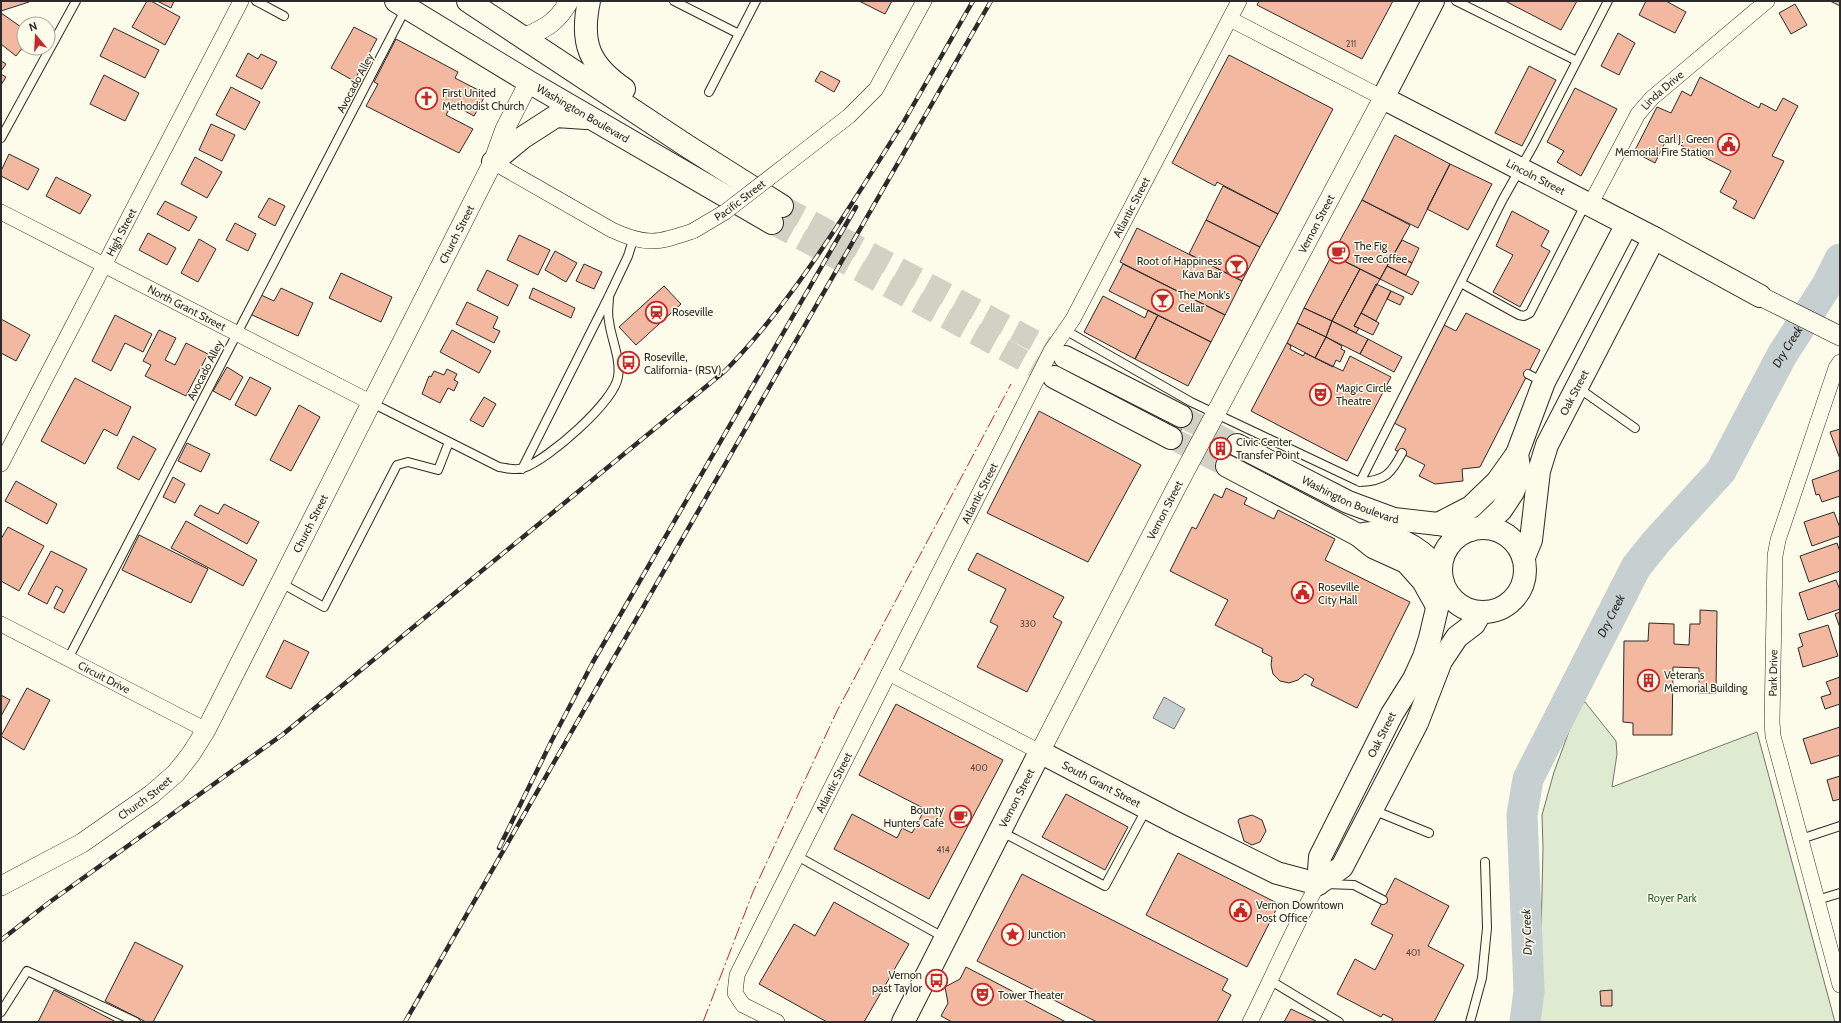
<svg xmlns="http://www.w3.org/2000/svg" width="1841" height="1023" viewBox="0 0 1841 1023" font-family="Cabin,sans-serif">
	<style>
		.green { fill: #deebd1; stroke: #74746e }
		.water { fill: #c7d0d0; stroke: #74746e }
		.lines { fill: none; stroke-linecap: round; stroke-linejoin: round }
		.river { stroke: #c7d0d0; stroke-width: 31 }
		.building { fill: #f2b8a0; stroke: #2b2b2b }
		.secondary-tunnel { stroke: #d3d1c4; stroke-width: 22; stroke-dasharray: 22 11; stroke-linecap: butt }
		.service-casing { stroke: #2b2b2b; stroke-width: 10 }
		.minor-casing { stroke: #2b2b2b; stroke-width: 16 }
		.tertiary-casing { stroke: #2b2b2b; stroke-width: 20 }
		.secondary-casing { stroke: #2b2b2b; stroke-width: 24 }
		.service { stroke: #fdfbea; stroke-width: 8 }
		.minor { stroke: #fdfbea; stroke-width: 15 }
		.tertiary { stroke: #fdfbea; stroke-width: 19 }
		.secondary { stroke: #fdfbea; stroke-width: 22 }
		.rail-casing { stroke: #2b2b2b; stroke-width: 4.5 }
		.rail { stroke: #fdfbea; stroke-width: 3; stroke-dasharray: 9; stroke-linecap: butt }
		.minor-bridge-casing { stroke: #2b2b2b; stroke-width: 16; stroke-linecap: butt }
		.minor-bridge { stroke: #fdfbea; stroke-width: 15 }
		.power { stroke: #c62828; stroke-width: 1; stroke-dasharray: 14 3 2 3; stroke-linecap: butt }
		.labels { text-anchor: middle; stroke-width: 3; stroke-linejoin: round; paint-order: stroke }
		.number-label { font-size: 9px; fill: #5d4e48 }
		.street-label { font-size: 11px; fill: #2b2b2b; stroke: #fdfbea }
		.poi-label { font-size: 11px; fill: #2b2b2b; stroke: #fdfbea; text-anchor: start }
		.park-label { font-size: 11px; fill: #34623c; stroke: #fdfbea }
		.water-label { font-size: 12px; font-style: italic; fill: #2b2b2b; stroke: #fdfbea }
	</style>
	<rect width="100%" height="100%" fill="#fdfbea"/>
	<!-- green -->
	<path class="green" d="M1585 702 1616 741 1617 754 1612 787 1757 732 1835 1022H1539L1543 848 1542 815 1554 772 1578 707Z"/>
	<!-- water -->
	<path class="water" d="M1164 697 1185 709 1174 729 1153 718Z"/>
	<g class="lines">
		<!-- river -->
		<path class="river" id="s1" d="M1525 1022 1529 991 1522 815 1528 779 1636 567 1656 542 1721 471 1782 355 1827 285 1840 259"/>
	</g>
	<!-- building -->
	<path class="building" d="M1 1H28L29 2 1 11Z
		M147 1H151L180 17 165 45 132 27Z
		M157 1H174L171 8Z
		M859 1H892L885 14Z
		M1259 1H1393L1362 59 1257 5Z
		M1505 1H1577L1561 30Z
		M1646 1H1666L1686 12 1675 33 1639 15Z
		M1830 1H1840V6Z
		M1795 4 1807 25 1791 34 1779 13Z
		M1 13 24 29V46L16 56 1 44Z
		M354 27 377 39 354 81 331 68Z
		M114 28 159 50 145 78 100 56Z
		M1618 33 1635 43 1619 75 1601 66Z
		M396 39 458 72 455 78 486 94 474 116 452 104 446 115 473 129 459 153 366 106 378 84 374 82Z
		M248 53 258 59 261 54 277 62 262 89 236 76Z
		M1229 55 1333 109 1278 214 1217 182 1215 186 1172 163Z
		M1 61 6 64 1 71Z
		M1529 66 1556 80 1522 146 1495 133Z
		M821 71 840 81 834 92 815 81Z
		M1 74 6 77 1 85Z
		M104 75 139 93 125 121 90 104Z
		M1700 77 1759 108 1761 103 1776 111 1783 98 1798 106 1772 156 1784 161 1754 219 1733 208 1737 201 1720 192 1731 171 1667 138 1655 163 1634 152 1657 107 1671 113 1682 91 1691 96Z
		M231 87 260 102 245 130 216 115Z
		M1575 88 1617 109 1581 176 1557 162 1564 151 1547 142Z
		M211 124 235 135 222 161 199 150Z
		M1395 135 1450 164 1418 228 1362 200Z
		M9 154 39 169 28 190 1 176V171Z
		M195 157 222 172 207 198 181 184Z
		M1450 164 1492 184 1468 230 1427 209Z
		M56 177 91 195 80 214 46 196Z
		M1223 186 1278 214 1260 247 1206 220Z
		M269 198 285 206 275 226 258 217Z
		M1362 200 1410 225 1380 279 1332 255Z
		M165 201 197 217 189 231 157 214Z
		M1512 211 1549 231 1541 246 1550 251 1520 307 1493 292 1513 255 1496 246Z
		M1206 220 1260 247 1242 281 1189 254Z
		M235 223 256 234 248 251 226 240Z
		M1137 228 1242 281 1225 315 1120 262Z
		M148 233 176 248 167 265 139 250Z
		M519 235 550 250 538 275 507 260Z
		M199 239 216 249 198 282 181 273Z
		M1402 240 1419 248 1412 263 1394 254Z
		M555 251 577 263 566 282 545 270Z
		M1394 254 1412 263 1406 275 1387 266Z
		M1332 255 1360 269 1332 321 1304 308Z
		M584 264 602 272 594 289 576 281Z
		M1123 264 1225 315 1211 342 1109 291Z
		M1387 266 1419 282 1412 295 1380 279Z
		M1360 269 1380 279 1354 326 1359 328 1356 333 1332 321Z
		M487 270 518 285 508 306 477 290Z
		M341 273 392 297 381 322 329 298Z
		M1376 284 1391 291 1376 321 1361 313Z
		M664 286 681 304 636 345 619 327Z
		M281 288 313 303 298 336 250 314 259 294 274 301Z
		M533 288 575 308 571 318 529 298Z
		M1391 291 1404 297 1400 305 1387 299Z
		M1103 296 1145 318 1148 310 1158 315 1135 359 1084 332Z
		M467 302 498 317 493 328 500 331 494 343 456 324Z
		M1304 308 1332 321 1326 337 1297 323Z
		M1361 313 1379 323 1373 335 1354 326Z
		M1466 313 1540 350 1480 467 1462 469 1463 481 1435 484 1419 476 1425 465 1395 450 1406 429 1394 423 1444 325 1456 331Z
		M115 315 152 334 143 352 125 343 111 371 92 361Z
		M1158 315 1211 342 1188 386 1135 359Z
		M1 319 30 335 16 361 1 353Z
		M1332 321 1368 339 1360 354 1326 337Z
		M1297 323 1326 337 1315 358 1287 343Z
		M159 330 176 338 165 360 175 365 186 343 208 354 186 396 145 376 151 365 143 361Z
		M452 330 491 351 479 373 440 352Z
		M1326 337 1342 346 1341 349 1345 351 1340 362 1336 360 1333 367 1315 358Z
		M1368 339 1402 357 1394 372 1360 354Z
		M1287 343 1291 346 1290 349 1303 356 1305 353 1343 371 1350 356 1391 377 1347 461 1251 411Z
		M227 367 243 377 230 400 213 391Z
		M447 369 457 374 454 380 458 382 454 391 448 388 440 403 422 394 429 376 431 377 434 371 444 375Z
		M250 377 271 388 256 416 235 405Z
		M75 378 131 407 117 436 104 429 85 464 41 441Z
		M484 397 496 404 483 427 470 420Z
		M299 405 320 417 291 471 270 460Z
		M1039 411 1141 465 1088 562 987 513Z
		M1178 419 1185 422 1178 436 1171 432Z
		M1840 429V459L1830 432Z
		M133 436 156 449 139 480 117 468Z
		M1220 440 1228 443 1221 456 1214 453Z
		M187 443 210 454 201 472 178 461Z
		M1840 470V496L1822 502 1819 494 1816 495 1812 480Z
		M173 477 185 484 175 503 163 497Z
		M16 481 57 504 47 524 5 501Z
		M1226 488 1247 498 1244 504 1274 519 1278 510 1335 539 1325 560 1410 602 1357 708 1311 685 1314 679 1305 674 1298 680 1289 683 1280 681 1273 674 1271 665 1272 657 1262 652 1263 649 1215 625 1228 600 1170 571 1192 527 1196 529 1214 494 1222 498Z
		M224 504 259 522 247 544 194 515 200 505 218 514Z
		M1834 512 1840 528V536L1812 546 1804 522Z
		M186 521 257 560 243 586 171 548Z
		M8 527 44 546 19 591 1 581V539Z
		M139 535 208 569 191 603 122 570Z
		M1837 543 1840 552V571L1809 582 1800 556Z
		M51 551 87 569 64 613 54 608 63 590 56 586 47 604 28 594Z
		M977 553 1064 597 1053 617 1062 622 1027 692 977 667 998 626 990 622 1006 589 968 570Z
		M1836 580 1840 590V609L1808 620 1799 593Z
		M1700 610 1717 611 1716 693H1699V668L1673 667 1672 735H1633V723L1623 722 1624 641H1648L1649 623 1674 624V644L1689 645 1690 624H1700Z
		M1840 612V628L1835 614Z
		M1828 625 1838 656 1803 667 1798 648 1803 646 1799 634Z
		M284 640 309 652 291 689 266 677Z
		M1840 677V704L1825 709 1821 697 1831 694 1826 682Z
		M27 688 50 700 24 750 1 736Z
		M1 695 10 700 1 716Z
		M896 704 1003 760 929 899 834 849 852 814 897 838 902 828 912 833 925 809 859 775Z
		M1840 727V755L1811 764 1803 739Z
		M1840 776V799L1833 801 1827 780Z
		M1066 794 1128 827 1105 870 1042 837Z
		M1252 815 1262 820 1266 831 1260 842 1252 845 1244 841 1238 821 1239 819Z
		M1178 853 1279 904 1247 967 1146 915Z
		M1022 874 1228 979 1222 990 1231 995 1217 1022H1097L977 961Z
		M1395 878 1449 906 1428 946 1464 965 1434 1022H1391L1393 1019 1383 1014 1381 1017 1337 994 1355 959 1375 970 1393 935 1371 924Z
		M834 902 909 944 864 1022H827L759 984 794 924 815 936Z
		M135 942 183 966 153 1022H146L105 1001Z
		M966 967 1012 991 1022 999 1066 1022H952L941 1016 948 1003 945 987 960 979Z
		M54 990 76 1001 116 1022H38Z
		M1612 990V1006H1601L1600 991Z
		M1291 1009 1316 1021 1315 1022H1284Z"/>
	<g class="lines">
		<!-- secondary-tunnel -->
		<path class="secondary-tunnel" d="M782 206 1065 357
			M772 223 1054 377
			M1181 416 1237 445
			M1171 438 1227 466"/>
		<defs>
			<path id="service" d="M256 1 284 16
				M674 1 739 34
				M1456 1 1577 61
				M709 92 756 1
				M1 138 76 1
				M1461 283 1519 315 1524 316 1530 313 1586 203
				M1065 330 1191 402 1360 482 1503 199 1533 146 1608 1
				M1528 374 1543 382
				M1577 387 1635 428
				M372 403 499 467C507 468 516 471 523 468 548 460 614 402 618 377 621 358 611 339 609 321 607 313 609 304 609 296
				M522 469 609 296 628 256 633 240
				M1360 482C1385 481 1391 474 1402 453
				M281 583 324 607 397 465 408 462 438 470 449 442
				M68 659 406 8
				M1373 810 1429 833
				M1000 831 1105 886 1147 808
				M1801 839 1840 826
				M797 856 945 938
				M1325 884 1354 885 1383 900
				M1817 900 1840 893
				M1271 981 1339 1022
				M1 1012 27 971 136 1022
				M1470 1022 1482 978 1487 928 1485 862"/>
			<g id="minor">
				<path d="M1230 19 1383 98"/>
				<path d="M795 158 849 116 876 89 924 1"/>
				<path d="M493 162 612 230C646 246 658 243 693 231"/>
				<path id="s2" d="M1590 205 1638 114 1652 98 1767 1"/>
				<path id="s3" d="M1 212 372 403"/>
				<path d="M1840 362 1836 368 1778 540 1775 556 1772 722 1773 736 1780 762 1840 985"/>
				<path id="s4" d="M1 464 241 1"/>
				<path id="s5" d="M1 624 206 730"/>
				<path d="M889 673 1040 752"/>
				<path id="s6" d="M777 1022 743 1005 735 993 737 975 1051 351 1073 319 1239 1"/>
				<path d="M1250 1022C1273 976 1293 929 1318 884"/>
			</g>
			<g id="tertiary">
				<path d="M524 38C545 28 557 23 569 1"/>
				<path d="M1760 296 1840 336"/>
				<path id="s7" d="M1040 752 1175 490 1383 98"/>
				<path id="s8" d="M1 886 82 843 152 794 176 773 191 754 206 730 493 162 505 129 529 82"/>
			</g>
			<g id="secondary">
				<path id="s9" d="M396 1 529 82 772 223"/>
				<path d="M468 1 687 146 782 206"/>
				<path d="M589 1C580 43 589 65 624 89"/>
				<path id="s10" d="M1433 1 1383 98 1654 238 1760 296"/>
				<path d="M493 162 522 138 556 116 586 118"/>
				<path d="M1065 357 1181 416"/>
				<path d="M1054 377 1171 438"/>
				<path id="s11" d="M1237 445 1348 502 1394 519 1438 524 1471 530"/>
				<path d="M1227 466 1358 535C1364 534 1373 532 1379 533 1403 538 1426 552 1440 572"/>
				<path d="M1438 524 1471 507 1497 482 1517 454"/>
				<circle cx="1483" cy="570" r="42"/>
				<path d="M1482 528 1501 510 1513 492 1520 474 1517 454 1544 382 1627 224"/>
				<path d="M1358 535 1373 547 1406 562 1423 581 1437 606"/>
				<path id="s12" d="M1524 557 1531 540 1539 471 1547 445 1654 238"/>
				<path id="s13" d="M1318 884 1320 857 1392 714 1414 679 1424 657 1430 638 1443 583"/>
				<path d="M1318 884 1342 867 1417 723 1441 661 1457 637 1474 624 1481 612"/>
				<path id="s14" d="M903 1022 1040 752 1174 822 1277 873 1318 884"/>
			</g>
		</defs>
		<!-- service casing -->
		<use href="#service" class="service-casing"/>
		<!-- minor casing -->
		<use href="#minor" class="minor-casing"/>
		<!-- tertiary casing -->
		<use href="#tertiary" class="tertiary-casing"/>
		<!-- secondary casing -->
		<use href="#secondary" class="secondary-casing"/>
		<!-- service -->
		<use href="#service" class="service"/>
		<!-- minor -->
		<use href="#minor" class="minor"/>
		<!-- tertiary -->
		<use href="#tertiary" class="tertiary"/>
		<!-- secondary -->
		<use href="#secondary" class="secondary"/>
		<defs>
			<path id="rail" d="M899 130 973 1
				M499 848 552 740 593 662 856 207
				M1 940 47 904 282 735 725 371C795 299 847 211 901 126
				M405 1022 991 1"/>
		</defs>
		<!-- rail casing -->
		<use href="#rail" class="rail-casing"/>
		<!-- rail -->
		<use href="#rail" class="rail"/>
		<defs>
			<g id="minor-bridge">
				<path id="s15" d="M693 231 725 212 795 158"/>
			</g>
		</defs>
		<!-- minor-bridge casing -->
		<use href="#minor-bridge" class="minor-bridge-casing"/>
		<!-- minor-bridge -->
		<use href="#minor-bridge" class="minor-bridge"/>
		<!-- power -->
		<path class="power" d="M703 1022 753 892 837 711 1011 384"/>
	</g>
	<!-- icons -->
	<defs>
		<symbol id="church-ring" viewBox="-11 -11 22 22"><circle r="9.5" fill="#fdfbea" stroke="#c62828" stroke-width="1.5"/><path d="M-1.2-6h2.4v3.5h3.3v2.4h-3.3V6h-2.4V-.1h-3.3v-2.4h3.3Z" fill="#c62828"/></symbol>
		<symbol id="civic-ring" viewBox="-11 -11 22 22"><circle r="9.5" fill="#fdfbea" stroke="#c62828" stroke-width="1.5"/><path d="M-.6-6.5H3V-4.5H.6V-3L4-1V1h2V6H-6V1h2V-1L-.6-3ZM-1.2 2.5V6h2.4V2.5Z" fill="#c62828"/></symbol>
		<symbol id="cafe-ring" viewBox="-11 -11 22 22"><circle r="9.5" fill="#fdfbea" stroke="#c62828" stroke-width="1.5"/><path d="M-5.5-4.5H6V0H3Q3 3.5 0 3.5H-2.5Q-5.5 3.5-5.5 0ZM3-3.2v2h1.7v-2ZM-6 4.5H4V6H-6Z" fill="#c62828"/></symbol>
		<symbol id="bar-ring" viewBox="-11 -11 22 22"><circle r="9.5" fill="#fdfbea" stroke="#c62828" stroke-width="1.5"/><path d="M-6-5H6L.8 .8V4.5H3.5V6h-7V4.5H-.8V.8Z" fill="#c62828"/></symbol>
		<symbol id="station-ring" viewBox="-11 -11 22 22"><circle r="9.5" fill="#fdfbea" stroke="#c62828" stroke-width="1.5"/><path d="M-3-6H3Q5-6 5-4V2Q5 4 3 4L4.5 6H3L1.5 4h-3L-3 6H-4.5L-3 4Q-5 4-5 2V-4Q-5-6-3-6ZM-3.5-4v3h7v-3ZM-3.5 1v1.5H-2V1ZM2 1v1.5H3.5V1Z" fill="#c62828"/></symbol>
		<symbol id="bus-ring" viewBox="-11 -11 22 22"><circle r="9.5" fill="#fdfbea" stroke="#c62828" stroke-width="1.5"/><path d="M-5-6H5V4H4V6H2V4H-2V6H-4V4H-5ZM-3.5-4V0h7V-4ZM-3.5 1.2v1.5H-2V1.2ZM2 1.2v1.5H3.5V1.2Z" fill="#c62828"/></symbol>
		<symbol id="theatre-ring" viewBox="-11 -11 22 22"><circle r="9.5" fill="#fdfbea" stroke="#c62828" stroke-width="1.5"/><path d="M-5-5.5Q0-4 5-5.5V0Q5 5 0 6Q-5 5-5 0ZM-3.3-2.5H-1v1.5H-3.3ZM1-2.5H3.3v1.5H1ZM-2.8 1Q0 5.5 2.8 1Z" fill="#c62828"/></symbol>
		<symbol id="building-ring" viewBox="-11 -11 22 22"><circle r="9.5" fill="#fdfbea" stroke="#c62828" stroke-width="1.5"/><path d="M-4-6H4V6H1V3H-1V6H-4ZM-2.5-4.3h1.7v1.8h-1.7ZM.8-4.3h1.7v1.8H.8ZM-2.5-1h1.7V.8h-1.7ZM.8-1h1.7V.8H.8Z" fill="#c62828"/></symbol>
		<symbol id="sight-ring" viewBox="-11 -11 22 22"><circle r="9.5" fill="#fdfbea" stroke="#c62828" stroke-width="1.5"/><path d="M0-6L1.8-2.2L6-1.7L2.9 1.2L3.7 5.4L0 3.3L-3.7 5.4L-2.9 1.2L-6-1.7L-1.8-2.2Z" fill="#c62828"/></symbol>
	</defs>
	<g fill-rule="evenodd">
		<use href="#church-ring" x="414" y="86" width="25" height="25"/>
		<use href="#civic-ring" x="1716" y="132" width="25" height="25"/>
		<use href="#cafe-ring" x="1326" y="240" width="25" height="25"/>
		<use href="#bar-ring" x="1224" y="254" width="25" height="25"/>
		<use href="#bar-ring" x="1150" y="288" width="25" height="25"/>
		<use href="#station-ring" x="644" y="300" width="25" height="25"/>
		<use href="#bus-ring" x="616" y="350" width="25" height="25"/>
		<use href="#theatre-ring" x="1308" y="382" width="25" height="25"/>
		<use href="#building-ring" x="1208" y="436" width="25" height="25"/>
		<use href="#civic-ring" x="1290" y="580" width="25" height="25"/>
		<use href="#building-ring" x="1636" y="668" width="25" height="25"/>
		<use href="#cafe-ring" x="948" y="804" width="25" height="25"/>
		<use href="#civic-ring" x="1228" y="898" width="25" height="25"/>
		<use href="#sight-ring" x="1000" y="922" width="25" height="25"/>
		<use href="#bus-ring" x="924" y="968" width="25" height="25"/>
		<use href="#theatre-ring" x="970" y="982" width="25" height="25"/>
	</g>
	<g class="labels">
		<!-- number labels -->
		<g class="number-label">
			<text x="1351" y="47">211</text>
			<text x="1028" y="627">330</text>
			<text x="979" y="771">400</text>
			<text x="943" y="853">414</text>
			<text x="1413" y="956">401</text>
		</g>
		<!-- street labels -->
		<g class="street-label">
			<text transform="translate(355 83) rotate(-62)" y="4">Avocado Alley</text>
			<text dy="4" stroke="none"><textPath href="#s2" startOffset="137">Linda Drive</textPath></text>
			<text dy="4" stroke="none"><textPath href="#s9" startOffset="218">Washington Boulevard</textPath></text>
			<text dy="4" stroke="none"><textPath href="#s10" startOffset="281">Lincoln Street</textPath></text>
			<text dy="4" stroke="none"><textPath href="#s15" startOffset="56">Pacific Street</textPath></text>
			<text dy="4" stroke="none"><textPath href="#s6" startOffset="934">Atlantic Street</textPath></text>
			<text dy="4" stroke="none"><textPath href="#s7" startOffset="596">Vernon Street</textPath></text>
			<text dy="4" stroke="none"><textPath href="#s4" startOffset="261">High Street</textPath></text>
			<text dy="4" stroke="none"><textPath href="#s8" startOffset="817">Church Street</textPath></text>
			<text dy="4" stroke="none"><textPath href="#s3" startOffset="209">North Grant Street</textPath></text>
			<text transform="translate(205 370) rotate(-63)" y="4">Avocado Alley</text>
			<text dy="4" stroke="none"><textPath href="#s12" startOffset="174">Oak Street</textPath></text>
			<text dy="4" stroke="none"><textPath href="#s6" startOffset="610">Atlantic Street</textPath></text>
			<text dy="4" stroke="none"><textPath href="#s11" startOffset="126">Washington Boulevard</textPath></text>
			<text dy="4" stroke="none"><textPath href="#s7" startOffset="272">Vernon Street</textPath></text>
			<text dy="4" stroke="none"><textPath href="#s8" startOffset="493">Church Street</textPath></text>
			<text transform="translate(1773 673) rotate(-89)" y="4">Park Drive</text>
			<text dy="4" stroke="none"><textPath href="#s5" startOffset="116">Circuit Drive</textPath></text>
			<text dy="4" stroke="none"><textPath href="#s13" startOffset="164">Oak Street</textPath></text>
			<text dy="4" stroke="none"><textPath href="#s6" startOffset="286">Atlantic Street</textPath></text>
			<text dy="4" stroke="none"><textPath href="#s14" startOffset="372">South Grant Street</textPath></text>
			<text dy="4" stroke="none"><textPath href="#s8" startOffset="169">Church Street</textPath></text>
			<text dy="4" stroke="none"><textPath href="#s14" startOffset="251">Vernon Street</textPath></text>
		</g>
		<!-- poi labels -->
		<g class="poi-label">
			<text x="442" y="97">First United<tspan x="442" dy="13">Methodist Church</tspan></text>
			<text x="1714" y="143" text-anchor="end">Carl J. Green<tspan x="1714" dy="13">Memorial Fire Station</tspan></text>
			<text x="1354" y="250">The Fig<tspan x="1354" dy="13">Tree Coffee</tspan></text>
			<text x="1222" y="265" text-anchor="end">Root of Happiness<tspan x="1222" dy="13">Kava Bar</tspan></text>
			<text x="1178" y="299">The Monk's<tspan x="1178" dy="13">Cellar</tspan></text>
			<text x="672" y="316">Roseville</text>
			<text x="644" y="361">Roseville,<tspan x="644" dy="13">California- (RSV)</tspan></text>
			<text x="1336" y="392">Magic Circle<tspan x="1336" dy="13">Theatre</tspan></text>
			<text x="1236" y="446">Civic Center<tspan x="1236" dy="13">Transfer Point</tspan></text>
			<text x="1318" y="591">Roseville<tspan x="1318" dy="13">City Hall</tspan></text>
			<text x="1664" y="679">Veterans<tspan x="1664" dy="13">Memorial Building</tspan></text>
			<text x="944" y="814" text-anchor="end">Bounty<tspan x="944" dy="13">Hunters Cafe</tspan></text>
			<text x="1256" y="909">Vernon Downtown<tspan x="1256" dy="13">Post Office</tspan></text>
			<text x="1028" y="938">Junction</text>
			<text x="922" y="979" text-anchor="end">Vernon<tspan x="922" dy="13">past Taylor</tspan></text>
			<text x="998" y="999">Tower Theater</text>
		</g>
		<!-- park labels -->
		<g class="park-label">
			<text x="1672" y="902">Royer Park</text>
		</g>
		<!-- water labels -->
		<g class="water-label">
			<text dy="4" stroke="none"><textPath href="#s1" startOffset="751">Dry Creek</textPath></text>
			<text dy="4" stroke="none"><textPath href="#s1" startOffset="427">Dry Creek</textPath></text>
			<text transform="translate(1527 932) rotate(-92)" y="4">Dry Creek</text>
		</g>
	</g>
	<!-- border -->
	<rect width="1841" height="1023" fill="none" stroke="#2b2b2b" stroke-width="4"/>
	<!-- north arrow -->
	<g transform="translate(36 36) rotate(342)"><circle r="19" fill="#fdfbea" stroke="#a9a89e"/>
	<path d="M0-3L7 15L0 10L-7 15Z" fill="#c62828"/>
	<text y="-6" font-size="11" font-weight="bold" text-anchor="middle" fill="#2b2b2b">N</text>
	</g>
</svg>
